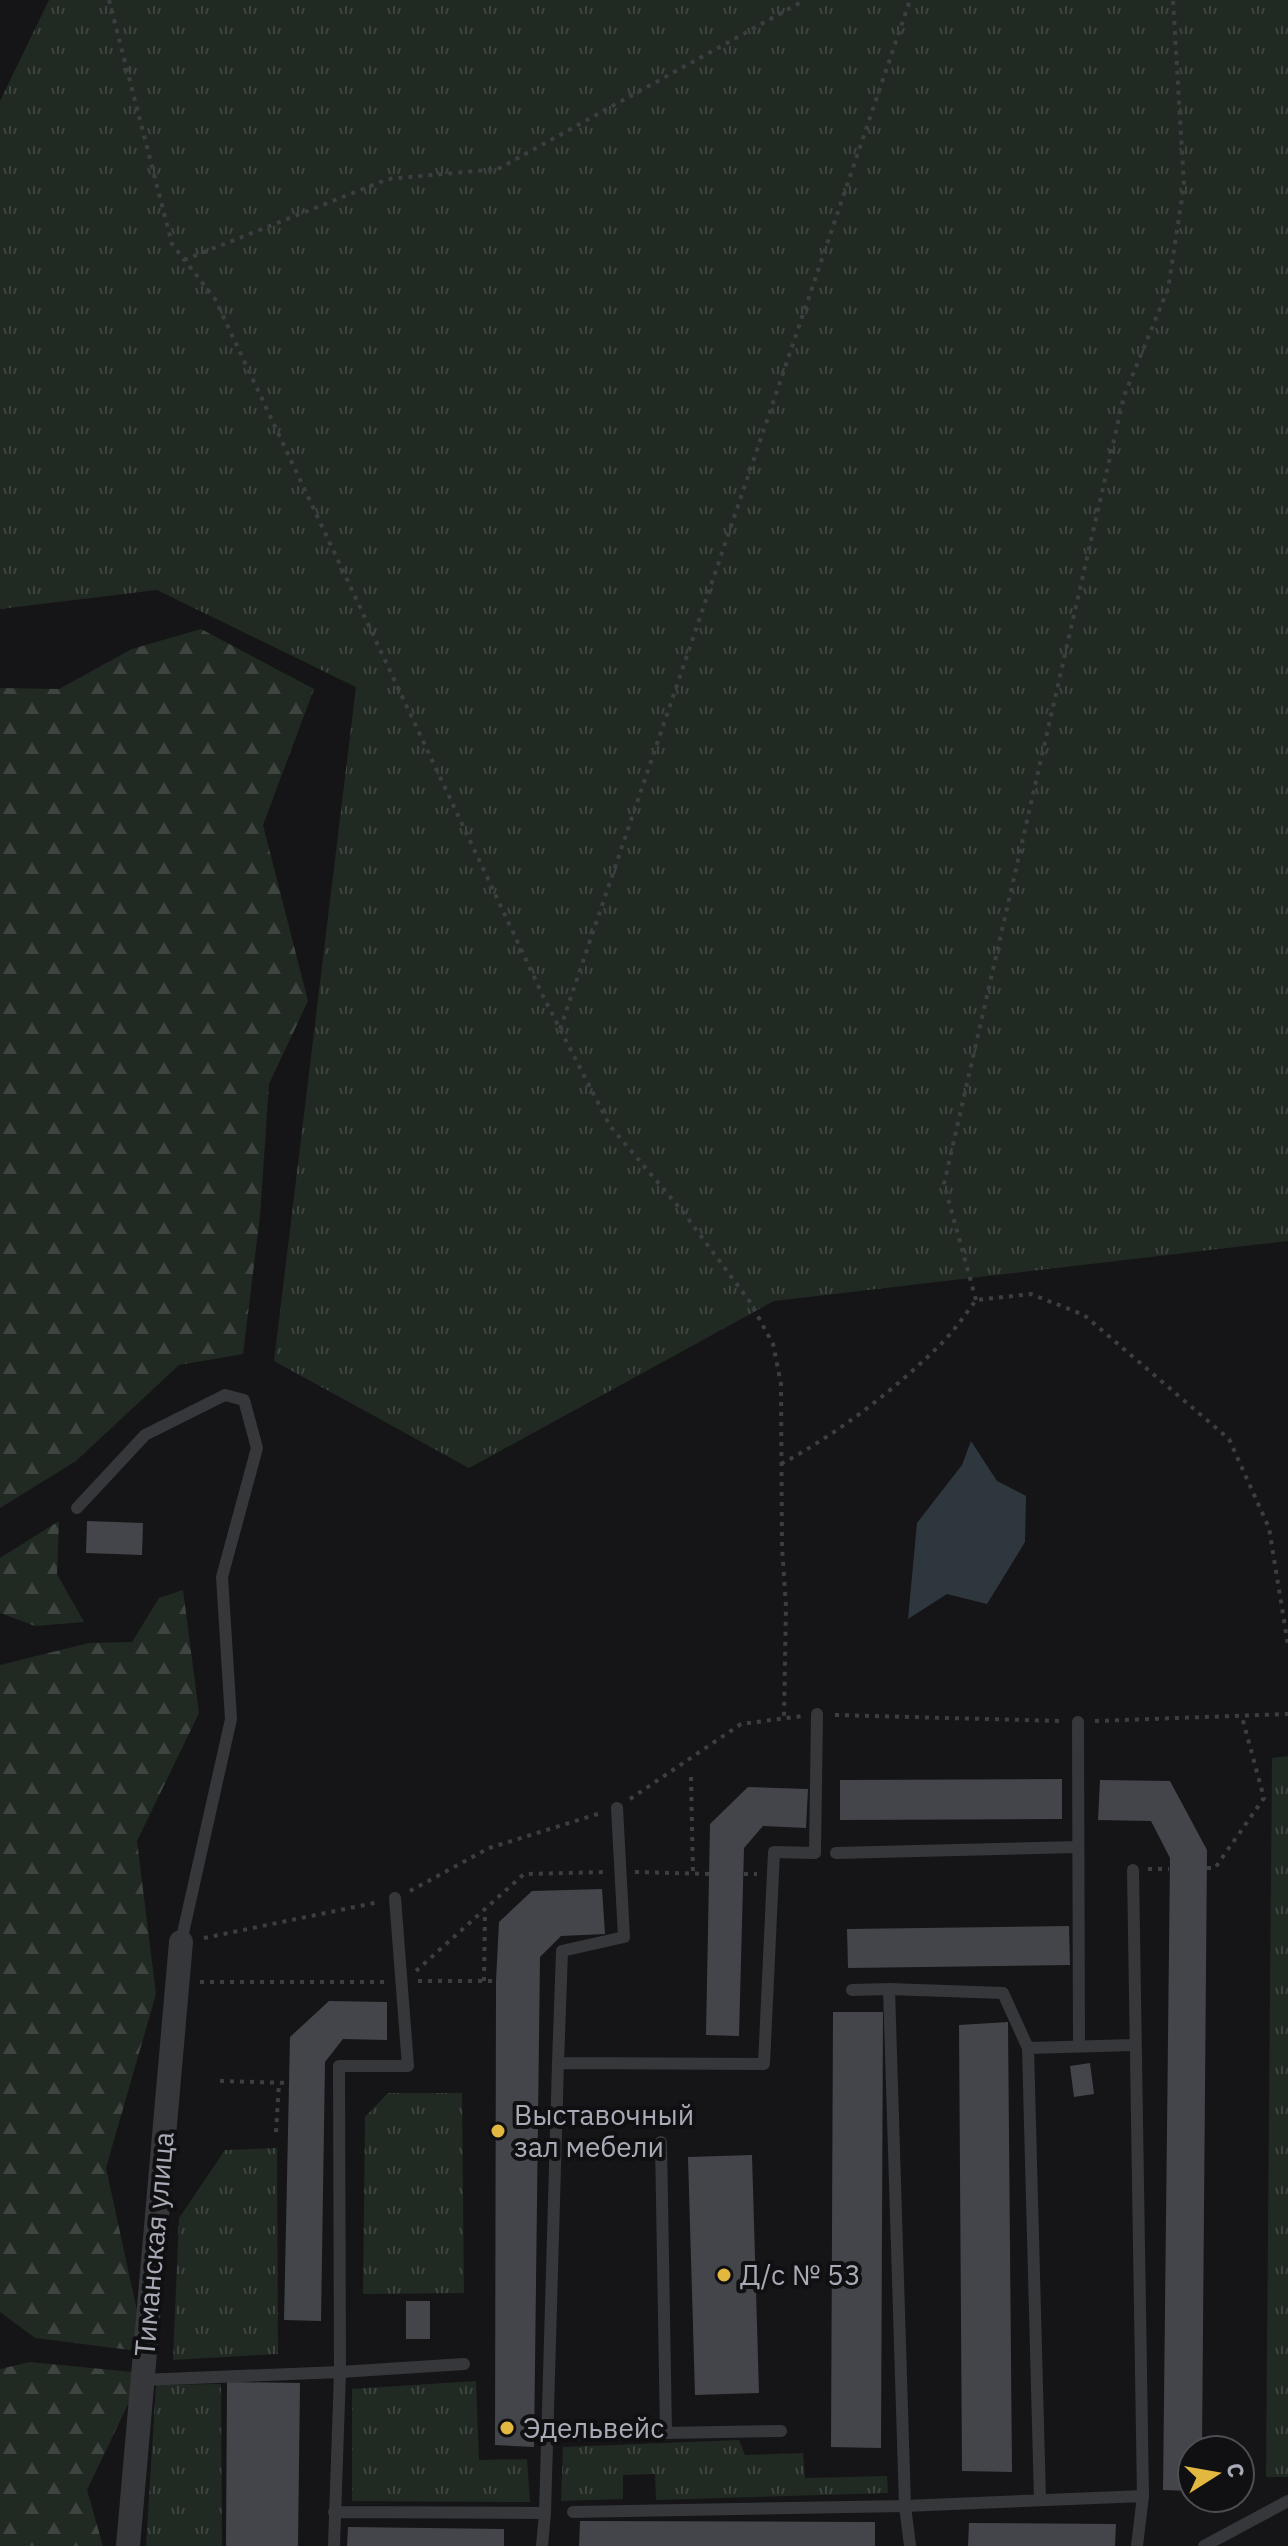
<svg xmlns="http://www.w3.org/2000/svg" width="1288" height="2546" viewBox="0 0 1288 2546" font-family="'IBM Plex Sans',sans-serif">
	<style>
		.grass { fill: url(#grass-tufts) }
		.forest { fill: url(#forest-firs) }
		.water { fill: #2f373e }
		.building { fill: #44454a }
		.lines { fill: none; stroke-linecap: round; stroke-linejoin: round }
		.path { stroke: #3c3e42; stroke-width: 4; stroke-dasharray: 4 6; stroke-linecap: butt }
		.lane { stroke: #36373b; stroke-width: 12 }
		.street { stroke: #36373b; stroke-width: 24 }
		.poi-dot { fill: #e3b840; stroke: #101012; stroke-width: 3 }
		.labels { text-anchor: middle; stroke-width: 8; stroke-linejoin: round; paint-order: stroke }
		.poi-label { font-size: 28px; fill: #a8abb6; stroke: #101012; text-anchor: start }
		.street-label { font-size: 28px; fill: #a8abb6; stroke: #101012 }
	</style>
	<defs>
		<pattern id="grass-tufts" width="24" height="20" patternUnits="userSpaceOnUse" patternTransform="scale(2)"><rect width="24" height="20" fill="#212923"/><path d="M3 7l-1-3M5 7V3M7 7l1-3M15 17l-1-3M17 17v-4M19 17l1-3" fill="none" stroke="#3e4541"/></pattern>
		<pattern id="forest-firs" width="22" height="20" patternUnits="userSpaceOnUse" patternTransform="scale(2)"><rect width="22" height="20" fill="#212923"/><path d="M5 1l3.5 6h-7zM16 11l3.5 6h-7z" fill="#3e4541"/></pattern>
	</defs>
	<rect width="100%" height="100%" fill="#151517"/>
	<!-- grass -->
	<path class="grass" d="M49 0H1288V1241L774 1301 469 1468 274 1361 356 687 157 590 0 609V101Z
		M1288 1756V2477H1266L1272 1758Z
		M388 2093H462L464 2293 363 2294 365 2117Z
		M277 2148 278 2354 173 2360 179 2218 225 2150Z
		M476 2381 479 2460 527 2459 530 2502 352 2501V2389Z
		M221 2384 222 2546H146L156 2385Z
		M739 2440 745 2455 803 2453 805 2478 887 2476 888 2493 656 2500 655 2474 623 2475V2499L561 2501 563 2447Z"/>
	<!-- forest -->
	<path class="forest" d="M201 629 314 689 263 825 308 1001 269 1084 260 1216 243 1354 179 1365 76 1461 0 1508V688L59 689 132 649Z
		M59 1521 57 1574 84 1622 35 1626 0 1613V1558Z
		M183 1590 199 1713 137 1841 156 1994 106 2168 146 2352 35 2338 0 2312V1665L89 1643 132 1642 159 1598Z
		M30 2362 143 2373 87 2490 103 2546H0V2369Z"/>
	<!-- water -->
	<path class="water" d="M971 1441 997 1481 1026 1496 1025 1542 987 1604 947 1594 908 1619 917 1523 962 1465Z"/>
	<!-- building -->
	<path class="building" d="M87 1521 143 1523 142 1555 86 1553Z
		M1062 1779V1819L840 1820V1780Z
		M1100 1780 1170 1781 1207 1850 1202 2450H1192V2491L1163 2490 1170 1858 1151 1821 1098 1820Z
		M748 1787 808 1789 806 1828 763 1826 744 1848 739 2036 706 2035 710 1824Z
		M602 1889 605 1934 561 1936 540 1957 534 2447 495 2445 496 1981 499 1922 532 1891Z
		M1069 1926 1070 1965 848 1968 847 1929Z
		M329 2001 387 2002V2040L343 2039 325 2062 321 2321 284 2320 290 2037Z
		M833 2012H883L881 2448 831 2447Z
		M1008 2022 1012 2472 962 2471 959 2025Z
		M1090 2063 1094 2094 1074 2097 1070 2066Z
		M752 2155 759 2393 695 2395 688 2157Z
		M406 2301H430V2339H406Z
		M227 2382 300 2383 298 2546H226Z
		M580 2521 875 2522V2546H579Z
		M969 2523 1116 2524 1115 2546H968Z
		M348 2527 504 2529V2546H347Z"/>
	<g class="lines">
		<!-- path -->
		<path class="path" d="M109 0 172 244 215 299 544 998 610 1126 683 1212 750 1302 773 1344 781 1384 782 1547 786 1606 784 1718
			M184 260 388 179 498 169 805 0
			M560 1029 910 0
			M976 1300 944 1184 1124 396 1168 289 1184 185 1173 0
			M781 1464C839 1433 894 1390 941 1344 954 1331 965 1315 976 1300L1031 1294 1084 1315 1229 1439 1269 1528 1288 1645
			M835 1715 1062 1721
			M1095 1721 1288 1714
			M691 1777 693 1874
			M630 1799 741 1724 802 1716
			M1207 1868H1215L1264 1798 1242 1717
			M1148 1869H1169
			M635 1872 710 1874
			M744 1874H757
			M410 1891 489 1848 601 1813
			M204 1938 379 1902
			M416 1971 524 1874 606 1872
			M418 1981H496
			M484 1981 485 1911
			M200 1982H387
			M220 2081 289 2083
			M276 2132 279 2083"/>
		<!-- lane -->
		<path class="lane" d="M77 1508 145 1435 225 1395 244 1400 257 1448 222 1577 231 1719 181 1942
			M1078 1722 1079 2046
			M836 1853 1078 1847
			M1133 1870 1143 2496 1137 2546
			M889 1989 905 2506 910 2546
			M852 1990 889 1989 1003 1993 1028 2048 1135 2045
			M1028 2048 1040 2500
			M558 2063 562 1951 624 1937 617 1808
			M661 2142 666 2433
			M141 2380 340 2372 339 2066H408L395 1898
			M547 2435 781 2431
			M334 2512 545 2513 542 2546
			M573 2512 905 2506 1143 2496
			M545 2513 558 2063 764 2064 774 1852 815 1853 817 1714
			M334 2546 340 2372 464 2364
			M1204 2546 1288 2501"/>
		<!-- street -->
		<path class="street" d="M128 2546 181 1942"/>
	</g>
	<!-- markers -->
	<g class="poi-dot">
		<circle cx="498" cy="2131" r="8"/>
		<circle cx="724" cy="2275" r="8"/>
		<circle cx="507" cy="2428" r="8"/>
	</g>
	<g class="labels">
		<!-- poi labels -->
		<g class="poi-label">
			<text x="514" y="2125">Выставочный<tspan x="514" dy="32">зал мебели</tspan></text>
			<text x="740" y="2285">Д/с № 53</text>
			<text x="523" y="2438">Эдельвейс</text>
		</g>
		<!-- street labels -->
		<g class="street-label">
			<text transform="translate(154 2244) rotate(-85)" y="10">Тиманская улица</text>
		</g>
	</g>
	<!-- north arrow -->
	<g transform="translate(1216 2474) rotate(79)"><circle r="38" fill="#101012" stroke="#4d4e54" stroke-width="2"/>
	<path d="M0-6L14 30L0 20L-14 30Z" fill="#e3b840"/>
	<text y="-12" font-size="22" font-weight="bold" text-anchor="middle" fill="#a8abb6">С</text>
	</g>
</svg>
